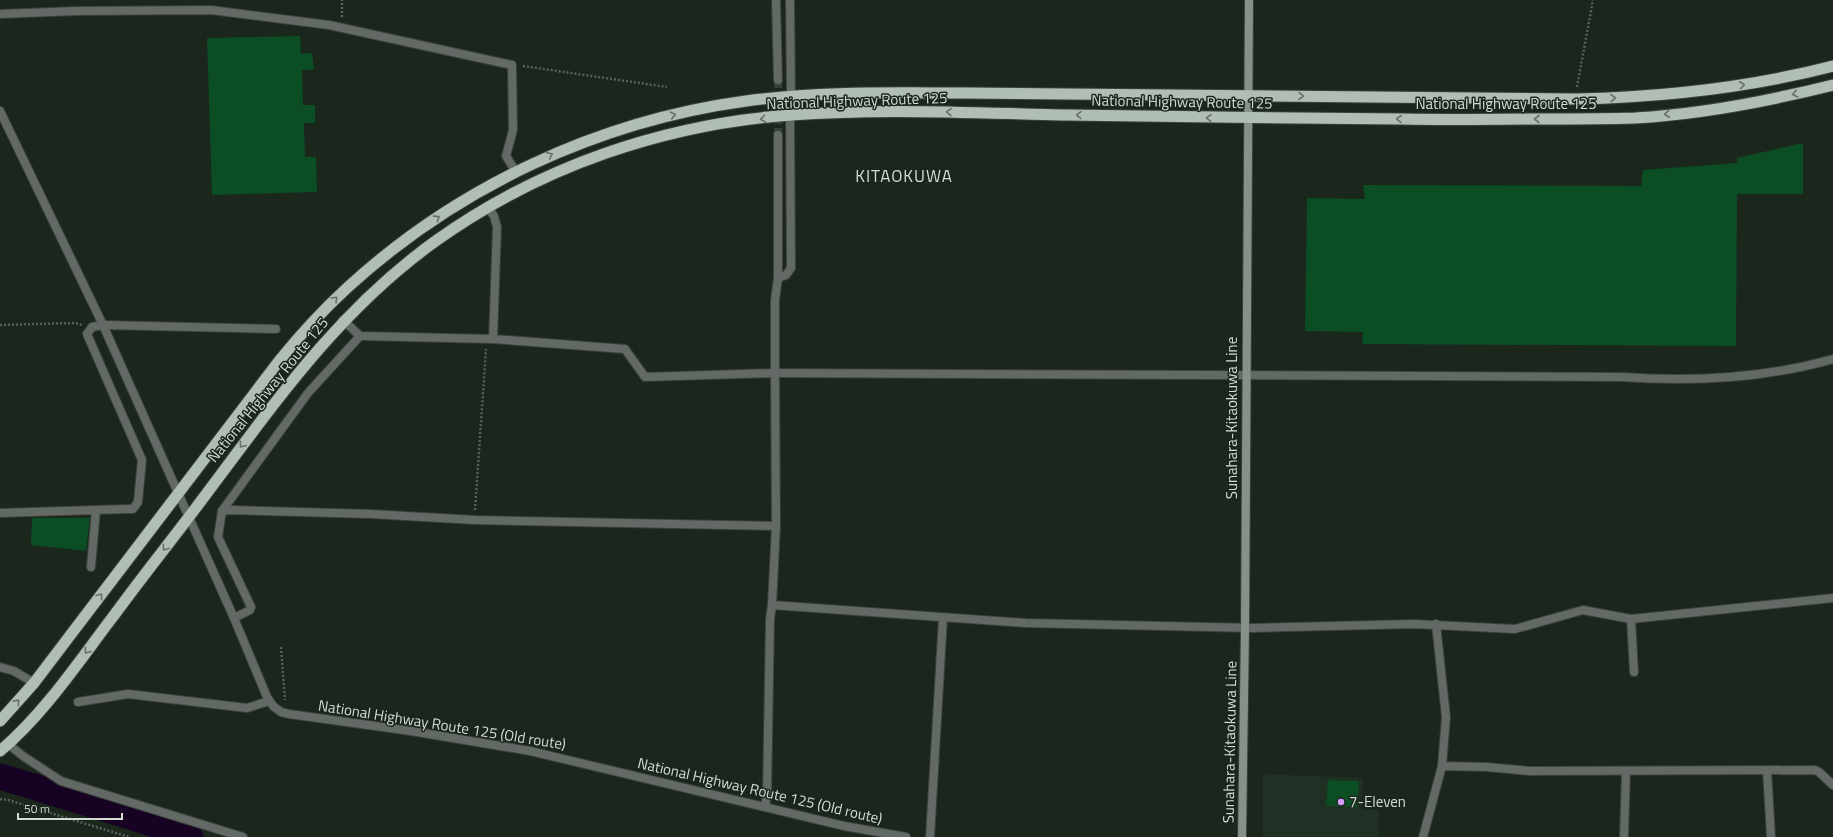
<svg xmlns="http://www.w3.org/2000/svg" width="1833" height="837" viewBox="0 0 1833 837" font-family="'Titillium Web',sans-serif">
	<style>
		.built { fill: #203024 }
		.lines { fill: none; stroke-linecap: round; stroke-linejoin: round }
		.stream { stroke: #170224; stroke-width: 4 }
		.river { stroke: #170224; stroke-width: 25 }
		.building { fill: #0b4e23 }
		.minor-tunnel { stroke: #374139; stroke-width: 8; stroke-dasharray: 8 4; stroke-linecap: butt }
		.service-casing { stroke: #39433a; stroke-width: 10 }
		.minor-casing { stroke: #39433a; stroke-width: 10 }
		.tertiary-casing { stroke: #39433a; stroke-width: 10 }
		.secondary-casing { stroke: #39433a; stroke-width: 10 }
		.trunk-casing { stroke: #39433a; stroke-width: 13 }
		.path { stroke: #58625a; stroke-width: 2.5; stroke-dasharray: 2 2; stroke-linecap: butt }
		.service { stroke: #636964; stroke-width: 8 }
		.minor { stroke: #636964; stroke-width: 8 }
		.tertiary { stroke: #636964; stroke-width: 8 }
		.secondary { stroke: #889189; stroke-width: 8 }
		.trunk { stroke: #b1beb3; stroke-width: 11 }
		.oneway { stroke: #667268 }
		.poi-dot { fill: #d49cfb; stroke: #1b261d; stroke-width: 1.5 }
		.labels { text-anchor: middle; stroke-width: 3; stroke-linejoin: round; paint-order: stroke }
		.street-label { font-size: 15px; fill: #d4dbd5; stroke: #1b261d }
		.poi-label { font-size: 15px; fill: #d4dbd5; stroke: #1b261d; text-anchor: start }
		.quarter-label { font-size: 17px; letter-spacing: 1px; fill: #d4dbd5; stroke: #1b261d }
	</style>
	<rect width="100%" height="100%" fill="#1b261d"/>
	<!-- built -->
	<path class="built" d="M1263 774 1363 778 1362 810H1379V837H1263Z"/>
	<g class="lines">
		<!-- stream -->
		<path class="stream" d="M0 788 159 837"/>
		<!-- river -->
		<path class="river" d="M0 776 58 793 191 837"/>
	</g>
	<!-- building -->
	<path class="building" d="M300 36 301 54 312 53 314 70H302L303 105H315V123H304L305 157H316L317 192 212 195 207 38Z
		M1803 143V194H1737L1736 346 1362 344 1363 332 1305 331 1307 198 1365 199 1363 185 1641 186 1643 170 1737 163V158Z
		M32 518H90L86 551 31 545Z
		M1328 780 1359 781 1357 807 1326 806Z"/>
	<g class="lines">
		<!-- minor-tunnel -->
		<path class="minor-tunnel" d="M778 80V135"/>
		<defs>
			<path id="service" d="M487 207 494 216 497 227 493 339
				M103 325 276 329
				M360 336 493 339 625 349 645 377 775 373
				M222 511 232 510 371 514 475 520 776 526
				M8 744 23 756 61 781 243 837
				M1767 770 1771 837
				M930 837 943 618
				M1624 837 1626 771"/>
			<path id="minor" d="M776 0 778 80
				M790 0 791 97
				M0 14 76 11 211 10 329 25 512 65 513 130 506 156 516 172
				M778 278 786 275 791 268 790 115
				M0 513 126 509H133L138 502 142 460 87 334 92 327 103 325
				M91 567 96 510
				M772 605 1026 623 1254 628 1414 624 1515 629 1583 610 1631 619 1833 598
				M234 618 250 610 251 607 218 537 222 511 308 393 360 336 343 320
				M1631 619 1634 672
				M78 702 128 694 247 708 269 701
				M1442 766 1487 767 1530 771 1815 770 1819 772 1833 785
				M765 807 767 795 770 619 772 605 776 526 775 373V300L778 278V135
				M1423 837 1442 766 1446 717 1436 624"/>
			<path id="tertiary" d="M0 111 103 325 234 618 267 697 273 706 281 712 289 714 411 731 530 751 844 826 906 837
				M775 373 1622 377C1692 382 1766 378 1833 359
				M0 667 14 671 34 683"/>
			<path id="secondary" d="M1242 837 1245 628 1249 0"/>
			<path id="trunk" d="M0 721 34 683 75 629 279 361C300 335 323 310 347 288 457 187 598 121 746 101 818 91 892 93 965 93L1576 99C1663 97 1748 88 1833 66
				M0 751C45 713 79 661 115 614 142 577 171 541 198 505 272 407 336 312 437 240 541 166 665 124 791 115 882 108 974 113 1066 115 1178 117 1291 118 1403 119 1449 120 1495 119 1540 119 1572 119 1604 119 1635 118 1702 114 1769 101 1833 85"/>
		</defs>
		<!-- service casing -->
		<use href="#service" class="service-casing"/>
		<!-- minor casing -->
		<use href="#minor" class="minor-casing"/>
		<!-- tertiary casing -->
		<use href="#tertiary" class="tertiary-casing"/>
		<!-- secondary casing -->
		<use href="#secondary" class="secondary-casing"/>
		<!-- trunk casing -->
		<use href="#trunk" class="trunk-casing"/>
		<!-- path -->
		<path class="path" d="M342 17V0
			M523 66 667 87
			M1577 87 1593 0
			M0 325 75 323 82 325
			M475 510 486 349
			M281 647 285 700
			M0 799 8 800 129 837"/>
		<!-- service -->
		<use href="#service" class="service"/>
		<!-- minor -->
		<use href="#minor" class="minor"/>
		<!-- tertiary -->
		<use href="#tertiary" class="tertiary"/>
		<!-- secondary -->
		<use href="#secondary" class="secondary"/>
		<!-- trunk -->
		<use href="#trunk" class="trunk"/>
	</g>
	<!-- one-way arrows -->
	<defs><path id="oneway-chevron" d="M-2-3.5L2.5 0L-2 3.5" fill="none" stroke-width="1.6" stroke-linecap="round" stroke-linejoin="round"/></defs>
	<g class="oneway">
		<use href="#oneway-chevron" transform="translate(1742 85) rotate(-8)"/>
		<use href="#oneway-chevron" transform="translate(1795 94) rotate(167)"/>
		<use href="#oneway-chevron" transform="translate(1301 96) rotate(1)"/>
		<use href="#oneway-chevron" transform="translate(1613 98) rotate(-2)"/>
		<use href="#oneway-chevron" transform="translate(949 112) rotate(-179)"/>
		<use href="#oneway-chevron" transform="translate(1667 114) rotate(174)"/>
		<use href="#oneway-chevron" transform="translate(673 115) rotate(-13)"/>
		<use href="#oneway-chevron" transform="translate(1079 115) rotate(-179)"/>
		<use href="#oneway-chevron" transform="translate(1209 118) rotate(-179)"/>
		<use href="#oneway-chevron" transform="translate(763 119) rotate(172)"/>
		<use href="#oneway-chevron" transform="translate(1399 119) rotate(-179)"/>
		<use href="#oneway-chevron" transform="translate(1537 119) rotate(180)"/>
		<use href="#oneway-chevron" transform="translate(550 155) rotate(-24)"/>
		<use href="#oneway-chevron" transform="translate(437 218) rotate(-33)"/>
		<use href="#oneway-chevron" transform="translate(335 299) rotate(-45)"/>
		<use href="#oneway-chevron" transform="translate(242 445) rotate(127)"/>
		<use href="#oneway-chevron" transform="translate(165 548) rotate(127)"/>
		<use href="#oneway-chevron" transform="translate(100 596) rotate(-53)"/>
		<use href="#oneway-chevron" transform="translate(87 651) rotate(127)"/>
		<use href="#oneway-chevron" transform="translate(17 702) rotate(-49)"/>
	</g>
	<!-- markers -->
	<circle class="poi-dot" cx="1341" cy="802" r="4"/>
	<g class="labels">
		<!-- street labels -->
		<g class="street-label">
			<text transform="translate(857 101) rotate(-2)" y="5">National Highway Route 125</text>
			<text transform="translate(1182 102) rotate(1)" y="5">National Highway Route 125</text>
			<text x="1506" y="109">National Highway Route 125</text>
			<text transform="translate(268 390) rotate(-51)" y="5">National Highway Route 125</text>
			<text transform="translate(1232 418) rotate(-90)" y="5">Sunahara-Kitaokuwa Line</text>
			<text transform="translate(442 725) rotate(9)" y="5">National Highway Route 125 (Old route)</text>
			<text transform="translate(1230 742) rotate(-89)" y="5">Sunahara-Kitaokuwa Line</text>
			<text transform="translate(760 791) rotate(13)" y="5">National Highway Route 125 (Old route)</text>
		</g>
		<!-- poi labels -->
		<g class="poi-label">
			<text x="1349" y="807">7-Eleven</text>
		</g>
		<!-- quarter labels -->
		<g class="quarter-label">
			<text x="904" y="182">KITAOKUWA</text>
		</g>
	</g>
	<!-- scale -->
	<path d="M18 813v6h104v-6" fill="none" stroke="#d4dbd5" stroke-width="2"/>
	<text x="24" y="813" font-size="12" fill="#d4dbd5" stroke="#1b261d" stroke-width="3" paint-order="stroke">50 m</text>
</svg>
